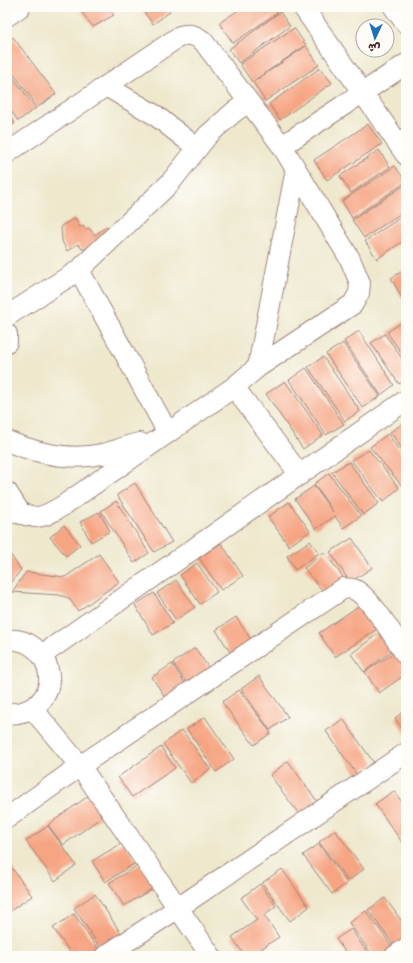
<svg xmlns="http://www.w3.org/2000/svg" width="413" height="963" viewBox="0 0 413 963" font-family="Itim,'Playpen Sans Arabic',sans-serif">
	<style>
		.building { fill: #f6a583 }
		.lines { fill: none; stroke-linecap: round; stroke-linejoin: round }
		.minor-casing { stroke: #9c847c; stroke-width: 22 }
		.major-casing { stroke: #9c847c; stroke-width: 24 }
		.minor { stroke: #fff; stroke-width: 20 }
		.major { stroke: #fff; stroke-width: 22 }
	</style>
	<rect width="100%" height="100%" fill="#fdfcf7"/>
	<filter id="ink" filterUnits="userSpaceOnUse"><feTurbulence type="fractalNoise" baseFrequency=".025" numOctaves="2"/><feDisplacementMap in="SourceGraphic" scale="8" xChannelSelector="R" yChannelSelector="G"/><feConvolveMatrix kernelMatrix="1 2 1 2 8 2 1 2 1" color-interpolation-filters="sRGB"/></filter>
	<filter id="wash" filterUnits="userSpaceOnUse"><feTurbulence type="fractalNoise" baseFrequency=".012" numOctaves="4" result="noise"/><feDisplacementMap in="SourceGraphic" scale="16" xChannelSelector="R" yChannelSelector="G"/><feGaussianBlur stdDeviation="0.9" result="paint"/><feColorMatrix in="noise" values="0 0 0 0 0 0 0 0 0 0 0 0 0 0 0 0 0 1.4 0 .05"/><feComposite in="paint" operator="in"/></filter>
	<g filter="url(#wash)">
		<rect width="100%" height="100%" fill="#eee8cd"/>
		<g id="blocks">
			<!-- building -->
			<path class="building" d="M78 7H107L114 15 93 27Z
				M140 7H167L170 12 153 24Z
				M243 7H273L277 13 233 43 219 23Z
				M280 12 290 26 239 63 229 49Z
				M294 28 306 45 252 82 240 64Z
				M13 37 56 94 38 107 7 65V42Z
				M306 46 319 65 265 101 253 82Z
				M320 68 332 83 280 120 269 104Z
				M7 69 36 108 18 121 7 105Z
				M7 111 15 123 7 129Z
				M368 124 382 144 327 180 314 160Z
				M379 150 390 167 351 193 340 176Z
				M395 166 406 182 352 218 342 201Z
				M406 184V210L364 238 352 220Z
				M406 214V239L377 259 365 241Z
				M75 218 80 227 83 226 85 229 89 228 95 235 107 226 114 234 93 250 89 246 85 249H82L78 244 67 251 62 241 61 226Z
				M406 269V296L402 298 391 278Z
				M406 320V360L387 332Z
				M359 331 394 385 381 395 344 341Z
				M385 334 406 364V378L399 384 371 343Z
				M343 343 380 396 363 408 326 354Z
				M323 357 360 411 345 421 308 367Z
				M306 368 344 424 326 435 289 380Z
				M285 381 323 435 303 449 266 394Z
				M405 422 406 423V454L390 432Z
				M388 434 406 460V484L402 486 370 447Z
				M369 450 399 488 383 502 351 460Z
				M349 462 379 503 363 515 332 472Z
				M329 473 361 516 343 528 335 516 316 529 295 499 314 486 333 512 314 484Z
				M135 483 172 542 154 552 117 495Z
				M116 501 149 553 134 563 101 511Z
				M289 502 310 531 289 546 268 517Z
				M99 512 110 531 91 542 80 522Z
				M64 525 80 545 66 556 50 537Z
				M352 538 372 568 350 582 330 552Z
				M310 541 319 553 295 570 287 556Z
				M221 543 243 576 221 590 199 558Z
				M7 550 21 570 7 587Z
				M324 552 346 581 326 595 304 568Z
				M99 554 119 582 78 611 69 598 59 595 12 592 26 572 65 577Z
				M197 563 217 592 200 604 180 575Z
				M176 580 195 607 176 620 157 593Z
				M154 593 173 623 153 635 135 605Z
				M363 603 380 627 335 657 319 633Z
				M236 617 254 644 234 658 216 630Z
				M380 632 393 650 364 672 351 654Z
				M195 648 213 674 191 689 173 663Z
				M395 652 406 667V674L379 693 365 672Z
				M172 664 192 694 172 708 152 677Z
				M259 676 288 717 270 730 241 689Z
				M239 690 271 733 254 745 222 702Z
				M406 710V735L395 718Z
				M205 717 234 759 216 772 187 729Z
				M343 719 374 763 357 775 326 731Z
				M182 730 210 769 191 783 163 744Z
				M161 747 175 768 132 797 118 777Z
				M288 761 317 801 299 814 270 775Z
				M394 791 406 808V848L375 804Z
				M91 794 106 814 63 845 48 825Z
				M48 826 76 865 55 881 26 841Z
				M335 830 364 869 348 881 319 842Z
				M124 842 137 862 105 882 92 861Z
				M319 844 347 883 332 894 303 855Z
				M7 861 32 896 10 911 7 906Z
				M140 864 155 887 124 906 109 883Z
				M282 869 309 907 290 921 262 883Z
				M260 884 276 906 264 915 279 937 250 956H245L232 937 257 920 241 898Z
				M95 894 124 938 103 952 74 908Z
				M385 898 406 927V945L398 951 368 910Z
				M366 911 396 952 390 956H373L349 923Z
				M74 914 101 953 96 956H73L53 928Z
				M351 929 370 956H348L336 939Z"/>
		</g>
	</g>
	<g filter="url(#ink)">
		<use href="#blocks" fill-opacity="0" stroke="#9c847c" stroke-width="1"/>
		<g class="lines">
			<defs>
				<path id="minor" d="M303 7 406 155
					M7 16 20 7
					M106 86 155 115 197 148
					M282 146 406 64
					M7 153 180 36C189 33 195 35 203 41L282 146 350 259 360 283 359 293 353 304 258 367 234 387 61 507C53 511 45 517 36 517 26 516 17 511 7 513
					M79 270 168 433
					M7 316 79 270 170 183 208 135 234 112 248 102
					M7 334V342
					M258 367 296 169
					M234 387 300 475
					M7 441C36 453 70 461 102 454 115 452 127 445 140 443L146 446
					M7 492 21 514
					M7 640C49 636 66 694 28 710 21 713 14 714 7 713
					M42 655 406 400
					M32 708 80 766 211 956
					M7 818 80 766 344 588C347 589 350 588 353 589 369 594 396 640 406 655
					M105 956 178 908 406 753
					M395 956 406 948"/>
				<path id="major" d="M395 7 406 22"/>
			</defs>
			<!-- minor casing -->
			<use href="#minor" class="minor-casing"/>
			<!-- major casing -->
			<use href="#major" class="major-casing"/>
			<!-- minor -->
			<use href="#minor" class="minor"/>
			<!-- major -->
			<use href="#major" class="major"/>
		</g>
	</g>
	<!-- margin -->
	<rect width="413" height="963" fill="none" stroke="#fdfcf7" stroke-width="24"/>
	<!-- north arrow -->
	<g transform="translate(375 38) rotate(184)"><circle r="19" fill="#fdfcf7" stroke="#b5a4a5"/>
	<path d="M0-3L7 15L0 10L-7 15Z" fill="#1f6fb2"/>
	<text y="-6" font-size="11" font-weight="bold" text-anchor="middle" fill="#4a1f2b">ش</text>
	</g>
</svg>
